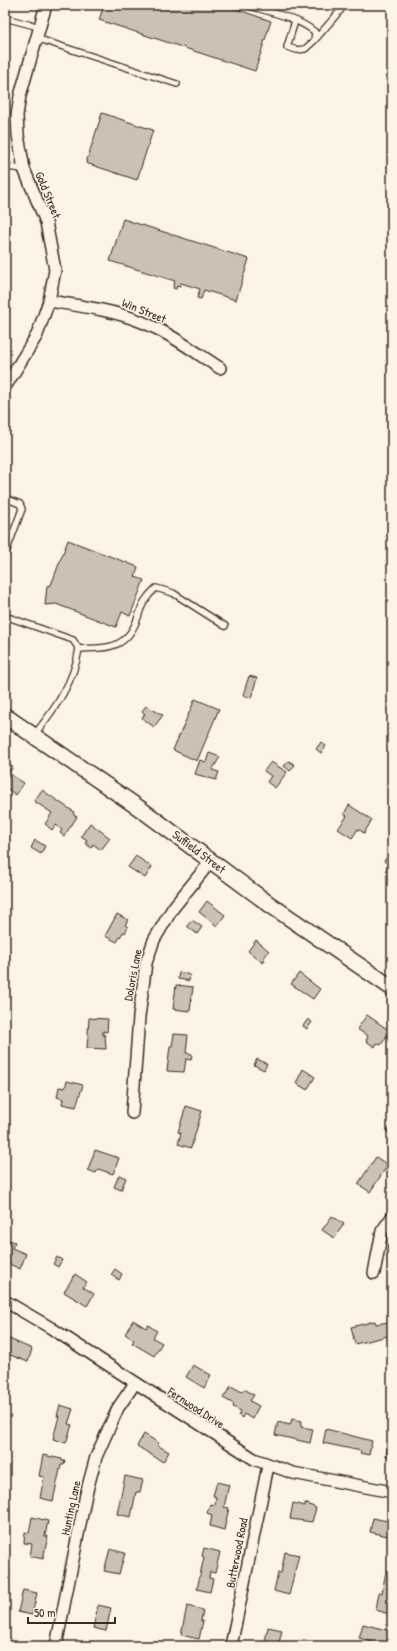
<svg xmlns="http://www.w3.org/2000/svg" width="397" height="1651" viewBox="0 0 397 1651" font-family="'Patrick Hand',sans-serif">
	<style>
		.building { fill: #ccc2b3; stroke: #3b2a1e }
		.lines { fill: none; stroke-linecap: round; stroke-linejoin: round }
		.service-casing { stroke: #3b2a1e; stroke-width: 8 }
		.minor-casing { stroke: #3b2a1e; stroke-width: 14 }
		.secondary-casing { stroke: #3b2a1e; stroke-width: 18 }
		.service { stroke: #fcf5e5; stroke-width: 5.5 }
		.minor { stroke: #fcf5e5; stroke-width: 11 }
		.secondary { stroke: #fcf5e5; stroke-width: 15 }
		.labels { text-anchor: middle; stroke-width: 3; stroke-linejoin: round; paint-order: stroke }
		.street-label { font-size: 12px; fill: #3b2a1e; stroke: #fcf5e5 }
	</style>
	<rect width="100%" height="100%" fill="#fcf5e5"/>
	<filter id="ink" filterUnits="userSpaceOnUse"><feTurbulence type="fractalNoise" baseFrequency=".025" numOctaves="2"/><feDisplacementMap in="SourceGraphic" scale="8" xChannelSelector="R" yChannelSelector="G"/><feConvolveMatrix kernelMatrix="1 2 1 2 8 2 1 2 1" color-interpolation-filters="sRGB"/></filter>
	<g filter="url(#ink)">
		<!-- building -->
		<path class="building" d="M104 5H156L162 7 163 5H224L271 21 255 71 99 20Z
			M102 113 153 130 137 180 86 163Z
			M123 219 249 259 236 300 204 290 201 299 197 298 200 289 181 283 180 286 177 285 176 289 173 288 175 281 110 261Z
			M68 540 138 567 135 577 144 580 130 616 122 612 116 627 56 604 45 605 47 586 51 585Z
			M249 676 257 678 251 698 243 695Z
			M195 699 219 709 197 761 173 750Z
			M146 706 163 715 154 727 142 718 145 714 142 711Z
			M321 742 326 746 321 753 316 749Z
			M209 753 220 757 212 770 219 772 216 780 195 774 200 760 206 762Z
			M289 761 295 765 290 771 284 766Z
			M5 762 13 767 5 778Z
			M271 762 287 772 275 788 267 782 271 776 264 771Z
			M10 774 24 783 16 795 5 787 7 782 5 781Z
			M42 790 74 812 73 814 77 817 64 836 60 833 62 830 56 825 52 830 45 824 52 813 34 801Z
			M349 805 372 820 364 833 358 829 352 838 338 829 347 816 344 814Z
			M90 823 110 838 101 850 93 844 91 848 85 843 87 840 81 836Z
			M35 840 45 846 41 854 31 848Z
			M392 850V876L385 871 389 865 384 861Z
			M136 856 152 867 145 878 128 867Z
			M207 901 225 915 217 926 199 912Z
			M117 914 128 920 125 925 128 927 125 933 123 932 117 942 105 936Z
			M192 920 202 927 197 934 187 926Z
			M256 940 269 951 263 959 265 960 263 963 248 951Z
			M179 972 190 975 189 981 178 979Z
			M299 973 320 989 313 999 291 984Z
			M176 985 193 987 190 1011 173 1009Z
			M367 1015 390 1031 381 1045 377 1043 375 1047 366 1041 368 1036 357 1029Z
			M89 1018 108 1019 107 1032 103 1031V1035H105L106 1049 87 1048Z
			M308 1019 312 1022 307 1029 303 1026Z
			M174 1034 188 1035 186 1053 192 1054 191 1060 186 1059 184 1072 167 1071 170 1046H172Z
			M257 1059 267 1064 264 1070 254 1065Z
			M303 1069 315 1077 307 1090 296 1083Z
			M67 1081 83 1085 76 1107 62 1104 63 1099 57 1097 59 1087 65 1088Z
			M186 1106 202 1111 191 1148 178 1144 181 1133 178 1132Z
			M392 1124V1136L386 1131Z
			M95 1150 119 1158 113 1174 98 1169 96 1173 88 1170Z
			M376 1157 388 1165 370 1192 358 1184Z
			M119 1175 126 1178 121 1190 114 1187Z
			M332 1216 344 1224 334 1238 322 1230Z
			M6 1239 15 1242 12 1248 26 1254 20 1269 5 1262Z
			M57 1257 62 1260 58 1267 53 1264Z
			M115 1269 122 1274 119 1280 111 1275Z
			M75 1274 87 1282 83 1287 94 1294 87 1306 64 1292Z
			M133 1320 146 1328 148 1325 157 1331 153 1338 162 1343 154 1356 132 1343 134 1340 125 1334Z
			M375 1321 376 1324 389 1322 392 1335 355 1344 351 1327Z
			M5 1337 32 1349 28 1362 5 1353Z
			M193 1365 211 1375 204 1388 186 1377Z
			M5 1381 11 1384 9 1390 5 1388Z
			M231 1386 242 1392 244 1389 254 1395 250 1401 259 1406 252 1419 244 1414 242 1418 238 1415 241 1411 233 1407 234 1404 223 1398Z
			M60 1405 73 1409 68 1424 72 1425 66 1443 53 1439 59 1416H57Z
			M292 1419 302 1421 301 1427 313 1429 310 1443 275 1435 278 1422 290 1425Z
			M326 1429 372 1441 369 1455 360 1453 361 1451 323 1443Z
			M144 1434 159 1443 157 1445 169 1452 163 1462 137 1446Z
			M389 1436 392 1437V1458L386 1456Z
			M43 1455 62 1459V1461H65L64 1465H61L53 1501 40 1498 44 1477 39 1476Z
			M125 1476 143 1480 140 1492H136L131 1517 117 1514Z
			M217 1482 229 1485 224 1507 229 1508 224 1530 210 1526 212 1515 207 1513 210 1504 215 1505 216 1497 213 1496Z
			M293 1503 305 1506V1503L316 1508 312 1522 290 1519Z
			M32 1517 48 1521 45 1536H48L43 1559 30 1556 32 1544 24 1543 25 1532 29 1533Z
			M373 1518 392 1522V1537L370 1532Z
			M204 1548 220 1552 215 1573 210 1572 209 1578 213 1579 210 1592 197 1589 204 1557 202 1556Z
			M110 1549 125 1553 119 1574 104 1571Z
			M285 1552 299 1555 289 1595 274 1591 278 1573H281Z
			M386 1571 392 1572V1615L376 1610 379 1592 382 1593Z
			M23 1590 37 1593 32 1615 18 1612Z
			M98 1605 111 1608 106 1631 93 1628Z
			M187 1606 203 1610 201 1621H203L199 1639 181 1635Z
			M363 1624 390 1631 387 1646H372L373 1642 359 1638Z
			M268 1627 282 1630 279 1643 281 1644 280 1646H264Z"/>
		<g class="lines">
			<defs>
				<path id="service" d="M246 5C269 12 297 17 315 32L314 41 305 49 297 50 287 47 295 21
					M5 18 39 27
					M36 38 177 84
					M314 41 345 5
					M5 167 24 169
					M5 498 20 504 22 509 5 555
					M5 616 73 640 79 649C74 682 55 709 34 735
					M79 649C109 648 127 649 138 617 142 604 146 597 156 588L173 593 225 626"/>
				<path id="minor" d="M49 301C80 306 113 310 142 322 170 333 195 352 220 368
					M5 387 37 335 49 301 55 270 46 222 24 169 18 135 17 115 20 96 46 5
					M132 1113 139 1017 146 963 154 940 173 908 211 861
					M374 1273 382 1231 392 1217
					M5 1301 51 1328 254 1459 293 1473 392 1492
					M56 1646 86 1494 96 1457 118 1408 135 1383
					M231 1646 268 1466"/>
				<path id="secondary" d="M5 716 142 810 269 904 392 988"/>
			</defs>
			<!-- service casing -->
			<use href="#service" class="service-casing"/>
			<!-- minor casing -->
			<use href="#minor" class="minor-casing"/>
			<!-- secondary casing -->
			<use href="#secondary" class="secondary-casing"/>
			<!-- service -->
			<use href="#service" class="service"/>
			<!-- minor -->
			<use href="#minor" class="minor"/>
			<!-- secondary -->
			<use href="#secondary" class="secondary"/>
		</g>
	</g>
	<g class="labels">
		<!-- street labels -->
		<g class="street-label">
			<text transform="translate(48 195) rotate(68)" y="4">Gold Street</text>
			<text transform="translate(144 311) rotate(22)" y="4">Win Street</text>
			<text transform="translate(199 852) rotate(37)" y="4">Suffield Street</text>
			<text transform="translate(133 975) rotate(-79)" y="4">Doloris Lane</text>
			<text transform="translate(196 1408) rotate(33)" y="4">Fernwood Drive</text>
			<text transform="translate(71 1508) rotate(-78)" y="4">Hunting Lane</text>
			<text transform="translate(237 1553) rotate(-79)" y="4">Butterwood Road</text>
		</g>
	</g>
	<!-- margin -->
	<rect width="397" height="1651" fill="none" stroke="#fcf5e5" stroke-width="20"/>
	<rect x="10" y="10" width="377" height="1631" fill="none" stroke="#3b2a1e" stroke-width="1.5" filter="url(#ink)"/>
	<!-- scale -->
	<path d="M28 1617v6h87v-6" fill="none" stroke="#3b2a1e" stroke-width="2"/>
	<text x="34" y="1617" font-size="12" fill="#3b2a1e" stroke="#fcf5e5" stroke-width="3" paint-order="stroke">50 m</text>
</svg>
